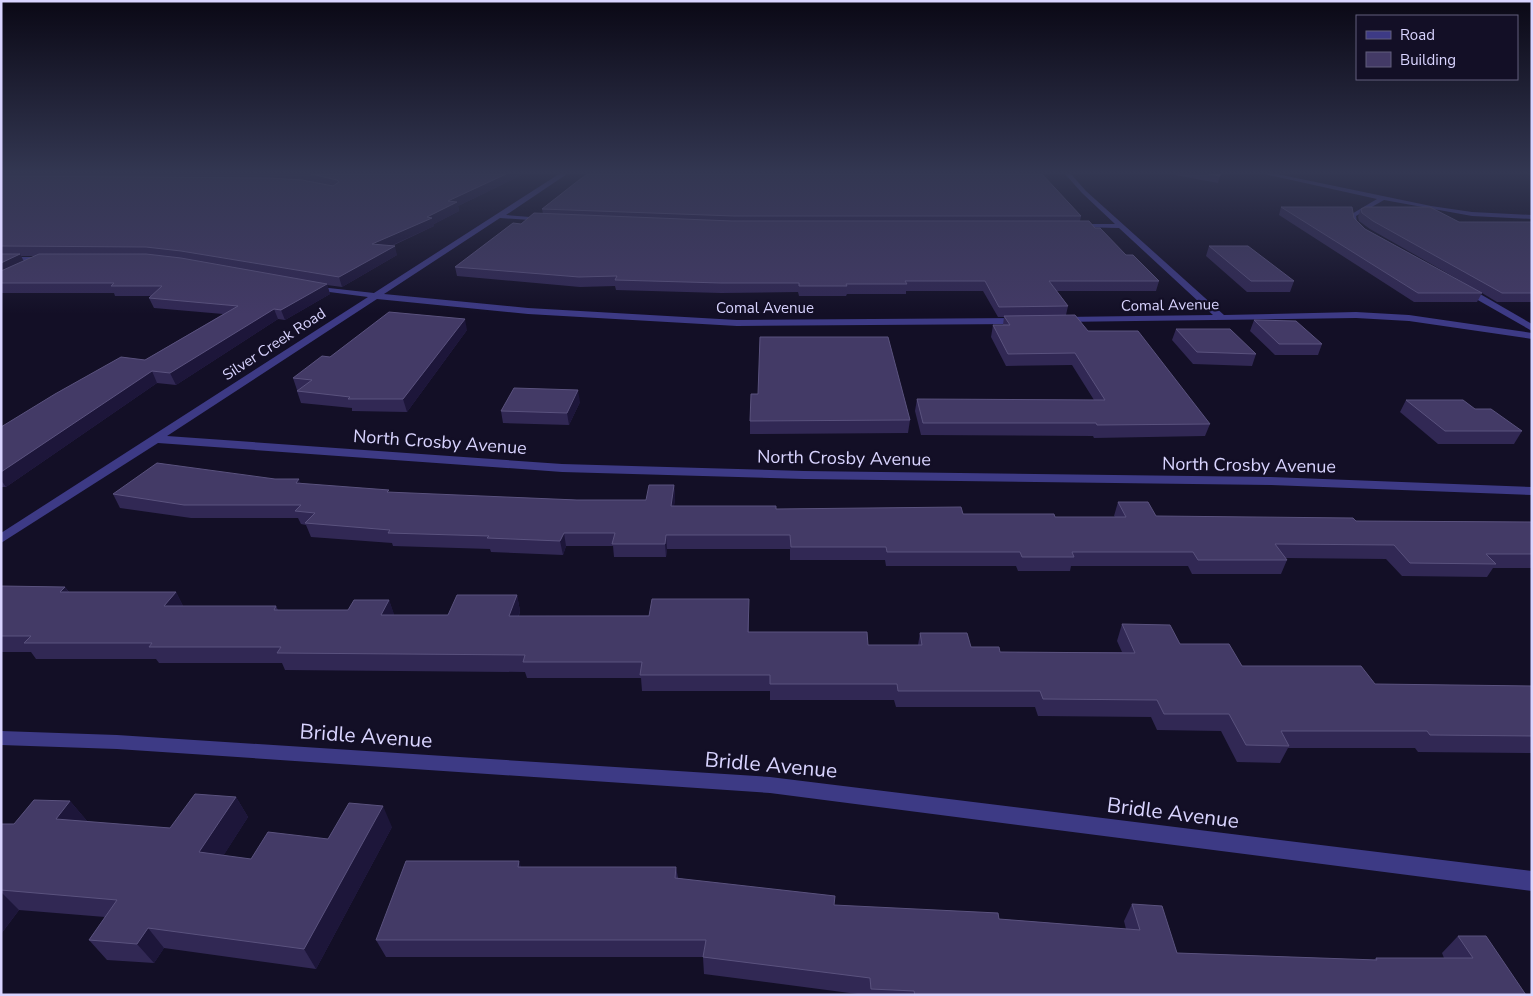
<svg xmlns="http://www.w3.org/2000/svg" width="1533" height="996" viewBox="0 0 1533 996" font-family="'Nunito Sans',sans-serif">
	<style>
		.lines { fill: none; stroke-linecap: round; stroke-linejoin: round }
		.minor { fill: #3d3a85; fill-rule: evenodd }
		.wall { fill: #312854; fill-rule: evenodd }
		.shaded-wall { fill: #1d163a }
		.building { fill: #433a66; stroke: #5a527e }
		.labels { text-anchor: middle; stroke-width: 4.5; stroke-linejoin: round; paint-order: stroke }
		.far-street-label { font-size: 15px; fill: #d9d4ff; stroke: #130f26 }
		.street-label { font-size: 18px; fill: #d9d4ff; stroke: #130f26 }
		.near-street-label { font-size: 21px; fill: #d9d4ff; stroke: #130f26 }
	</style>
	<rect width="100%" height="100%" fill="#130f26"/>
	<g class="lines">
		<!-- minor -->
		<path class="minor" d="M559 174H567L506 215 543 218 545 219V221L500 218 384 294 528 308 737 320 1020 318 1024 321 1020 324 737 326 528 314 377 299 167 436 562 464 804 471 1271 477 1532 487V495L1271 485 804 479 562 472 158 443 1 543V533L368 297 314 290H311V286L374 293Z
			M1065 174H1071L1086 191 1224 315 1356 312 1409 315 1532 333V339L1409 321 1356 318 1059 322V318L1062 317 1213 315 1119 228 1076 227V225L1078 224H1115L1082 193Z
			M1264 174H1277L1431 206 1472 212 1532 215V219L1472 216 1384 200 1356 216 1357 222 1365 229 1361 231 1352 224 1350 215 1377 199Z
			M1 257H44L48 259 44 261H1Z
			M1462 287H1468L1532 324V331L1462 291Z
			M1 731 117 735 770 777 1532 871V891L770 793 117 749 1 745Z"/>
	</g>
	<!-- wall -->
	<path class="wall" d="M1 174H524L458 206 459 211 434 224V226L392 246 397 255 342 287 327 285 330 294 285 320 278 319 176 385 157 383 6 487H1V427L145 360 223 314 154 308 149 298 151 296H115L114 293H1ZM21 256H35L24 261Z
		M1170 174H1220L1218 183Z
		M1281 207 1354 218 1365 229 1466 284 1370 229 1359 221 1358 217 1361 209 1459 222H1532V302H1497L1482 293 1477 302H1414L1279 215Z
		M542 209 1081 216 1080 221 1095 228 1126 255 1159 281 1156 291H1057L1068 306 1066 315 1210 424 1205 436 1094 438 1093 436 921 435 915 411 917 399 1094 400 1072 365 1006 366 991 337 993 325H1003L1004 317H998L983 291H906V294H847L846 296H799L798 292 721 293 616 290 615 286 580 287 457 276 455 267 521 224 543 214Z
		M1209 246 1294 281 1290 292H1247L1206 256Z
		M1254 320 1322 344 1318 355H1275L1250 331Z
		M1176 329 1256 354 1252 366 1193 364 1172 340Z
		M467 330 407 412 352 411V408L301 403 297 391 298 390H297L293 378 330 357Z
		M1406 400 1475 409 1522 431 1514 444H1438L1400 412Z
		M580 402 569 425 503 423 501 411Z
		M910 420 908 433 750 434V421Z
		M301 484 390 493 577 500H646L674 485 675 498 674 506 1055 517H1115L1114 516 1118 502 1156 516 1356 521 1532 522V568H1493L1487 577 1402 576 1386 559 1285 558 1287 560 1281 574H1192L1188 566H1071L1070 571H1018L1016 566H886L885 560H790V549H667L666 557H614L613 546H566L563 555 491 552 490 549 393 546 392 543 311 537 306 525 301 524 298 518H191L120 508 113 494Z
		M1 586 65 587 69 592H176L183 606H276L278 610H348L389 600 394 615H448L517 595 520 611 519 616 749 615V632L868 645H918L920 633 971 647 1000 652H1122L1117 641 1122 624 1242 666 1375 684 1532 686V753L1418 752 1415 748H1288L1280 763 1237 762 1221 731 1157 730 1151 717 1038 716 1035 707H896L894 700H770V691H642L641 678H527L525 672 285 670 282 663H159L156 659H36L31 652H1Z
		M236 797 248 817 223 856 251 859 328 839 392 827 316 969 164 948 154 963 107 960 89 940 105 917 19 910 1 934V824H14L70 801 87 821 86 822 170 828Z
		M521 867H676L678 878 834 905 999 919 1126 929 1124 921 1132 904 1177 953 1374 960 1376 958H1444L1442 953 1458 936 1526 995H865L704 974 703 957H386L376 940Z"/>
	<!-- shaded-wall -->
	<path class="shaded-wall" d="M506 174H524L458 206 459 211 434 224V226L375 253 372 244 427 217 448 201Z
		M395 246 397 255 342 287 339 277Z
		M20 254 25 264 1 275V263Z
		M327 284 330 294 285 320 281 310Z
		M274 309 278 319 176 385 170 373Z
		M465 319 467 330 407 412 403 399Z
		M152 371 157 383 6 487 1 480V472Z
		M578 390 580 402 569 425 567 413Z
		M299 479 304 492 296 483Z
		M674 485 675 498 672 520 671 506Z
		M564 533 566 546 563 555 560 541Z
		M666 535 667 549 666 557 665 544Z
		M65 587 76 603 60 592Z
		M176 592 184 608 164 606Z
		M517 595 520 611 513 632 509 616Z
		M389 600 395 617 381 615Z
		M236 797 248 817 213 872 199 852Z
		M70 801 87 821 73 839 56 819Z
		M383 806 392 827 316 969 304 949Z
		M519 861 525 878 518 867Z
		M1 892 19 910 1 934Z
		M148 928 164 948 154 963 137 944Z"/>
	<!-- building -->
	<path class="building" d="M311 174H506L448 201 457 202 427 217 432 218 372 244 395 246 339 277 181 251 146 247 1 246V176L269 178 302 180 333 186 339 182 337 180Z
		M588 174H1042L1081 216H734L542 209 579 180Z
		M1209 174H1220V176Z
		M1281 207H1352L1354 218 1365 229 1482 293H1418Z
		M1365 207H1430L1459 222H1532V293H1502L1373 221 1362 213 1361 209Z
		M534 213 732 221H1089L1095 228H1100L1126 255H1133L1159 281H1049L1068 306 999 307 985 281H905L907 284H846L847 286H799V283H721L615 280 617 276 579 277 455 267 513 223 521 224Z
		M1209 246H1248L1294 281H1251Z
		M1 254H20L1 263Z
		M39 254H146L181 258 327 284 281 310 274 309 170 373 152 371 1 472V427L55 394 121 357 145 360 238 306 149 298 162 286H111L114 283H1V271Z
		M389 312 465 319 403 399H348L350 397 297 391 312 380 293 378 322 356 330 357Z
		M1075 315 1088 331H1138L1210 424 1097 425 1096 423H923L917 399 1105 400 1075 353 1008 354 993 325H1010L1004 316Z
		M1254 320 1296 321 1322 344H1279Z
		M1176 329H1230L1256 354 1197 352Z
		M760 337H888L910 420 750 421 751 394H758Z
		M514 388 578 390 567 413 501 411Z
		M1406 400H1463L1475 409H1491L1522 431H1445Z
		M157 463 275 479H299L296 483 389 490 387 492 577 500H646L649 485H674L671 506H776V509L961 507 963 514H1054L1055 517H1126L1118 502H1148L1156 516 1353 518 1356 521 1532 522V554H1486L1496 564 1410 563 1394 545 1275 544 1287 560H1198L1193 552H1072L1074 557H1022L1020 552H887L886 547H791L790 535H666L665 544H612L615 533H564L560 541 487 538 489 536 388 533 390 530 305 523 315 513 295 511 301 505H184L113 494Z
		M1 586 65 587 60 592H176L164 606H276L274 610H348L354 600H389L381 615H448L457 595H517L509 616H649L652 599H749L748 632H867L868 645H922L920 633H967L971 647H999L1000 652 1135 653 1122 624 1170 625 1180 644H1229L1242 666H1361L1375 684 1532 686V736L1430 735 1427 731H1281L1289 746 1246 745 1229 714H1164L1157 700 1043 699 1040 691H898L897 684H770V675H640L642 662H523L525 655 277 653 281 647H149L152 643H24L31 636H1Z
		M195 794 236 797 199 852 251 859 268 832 328 839 349 803 383 806 304 949 148 928 137 944 89 940 117 900 1 890V824H14L34 800 70 801 56 819 170 828Z
		M406 861H519L518 867H676L675 878 835 896 834 905 998 913 999 919 1140 930 1132 904 1162 906 1177 953 1377 960 1376 958H1473L1458 936H1486L1526 995H915L914 991 871 989 870 978 703 957 706 940H376Z"/>
	<!-- sky -->
	<linearGradient id="sky" x2="0" y2="1"><stop stop-color="#0a0815"/><stop offset="0.55" stop-color="#333752"/><stop offset="1" stop-color="#333752" stop-opacity="0"/></linearGradient>
	<rect width="1533" height="314" fill="url(#sky)"/>
	<g class="labels">
		<!-- far-street labels -->
		<g class="far-street-label">
			<text transform="translate(1170 305) rotate(-1)" y="5">Comal Avenue</text>
			<text x="765" y="313">Comal Avenue</text>
			<text transform="translate(274 344) rotate(-33)" y="5">Silver Creek Road</text>
		</g>
		<!-- street labels -->
		<g class="street-label">
			<text transform="translate(440 442) rotate(4)" y="6">North Crosby Avenue</text>
			<text transform="translate(844 458) rotate(1)" y="6">North Crosby Avenue</text>
			<text transform="translate(1249 465) rotate(1)" y="6">North Crosby Avenue</text>
		</g>
		<!-- near-street labels -->
		<g class="near-street-label">
			<text transform="translate(366 736) rotate(4)" y="7">Bridle Avenue</text>
			<text transform="translate(771 765) rotate(5)" y="7">Bridle Avenue</text>
			<text transform="translate(1173 813) rotate(7)" y="7">Bridle Avenue</text>
		</g>
	</g>
	<!-- border -->
	<rect width="1533" height="996" fill="none" stroke="#d9d4ff" stroke-width="5"/>
	<!-- legend -->
	<rect x="1356" y="15" width="162" height="65" fill="#130f26" stroke="#625e7d"/>
	<rect x="1366" y="31" width="25" height="8" fill="#3d3a85" stroke="#625e7d"/>
	<text x="1400" y="40" font-size="15" fill="#d9d4ff">Road</text>
	<rect x="1366" y="52" width="25" height="15" fill="#433a66" stroke="#625e7d"/>
	<text x="1400" y="65" font-size="15" fill="#d9d4ff">Building</text>
</svg>
